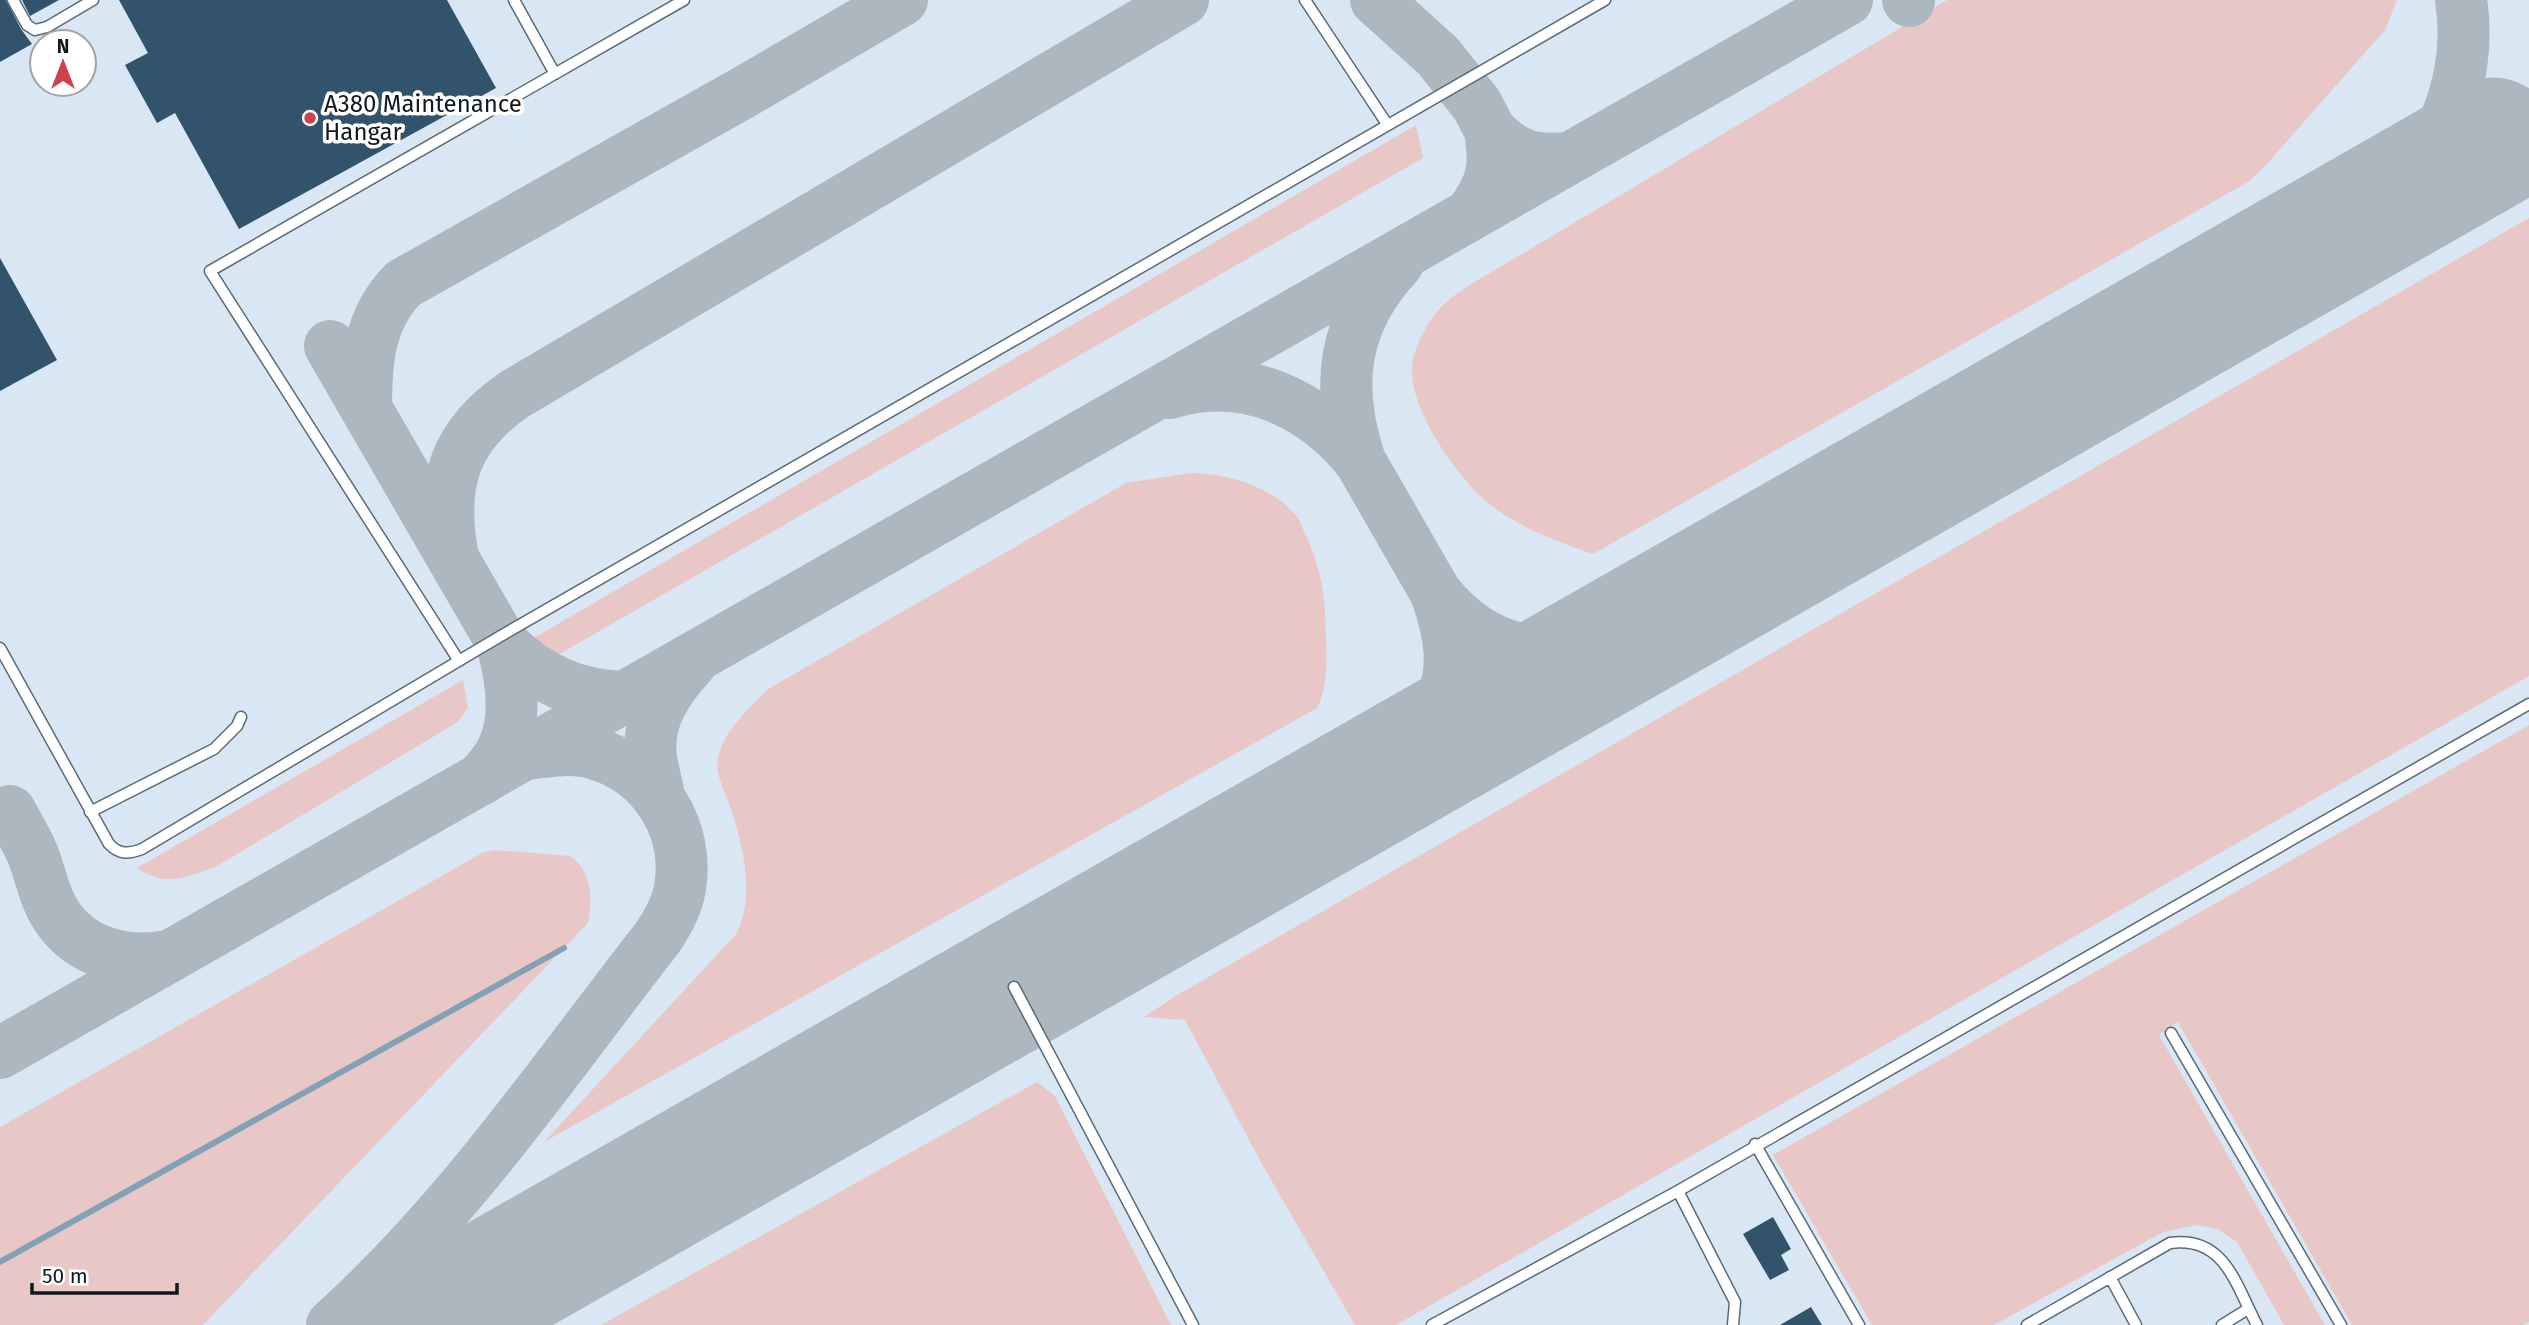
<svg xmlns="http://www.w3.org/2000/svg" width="2529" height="1325" viewBox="0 0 2529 1325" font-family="'Fira Sans',sans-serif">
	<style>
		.built { fill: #d8e7f3; fill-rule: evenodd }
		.green { fill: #e9c7c6 }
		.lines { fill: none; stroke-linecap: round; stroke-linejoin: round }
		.stream { stroke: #82a0b6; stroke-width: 6 }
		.taxiway { stroke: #acb7bf; stroke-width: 52 }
		.runway { stroke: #acb7bf; stroke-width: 131 }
		.building { fill: #31546c }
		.lane-casing { stroke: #5a6b78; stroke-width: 13 }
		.lane { stroke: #fff; stroke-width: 10 }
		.poi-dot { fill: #d1414d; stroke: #fff; stroke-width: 2.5 }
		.labels { text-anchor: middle; stroke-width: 7; stroke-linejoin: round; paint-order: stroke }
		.poi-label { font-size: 24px; fill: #11181e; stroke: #fff; text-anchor: start }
	</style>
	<rect width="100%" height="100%" fill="#eaf6ff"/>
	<!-- built -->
	<path class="built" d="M0 0H2529V1325H0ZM42 42H84V84H42Z"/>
	<!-- green -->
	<path class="green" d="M1947 0H2397L2385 30 2265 166 2248 182 1593 554C1556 541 1520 528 1488 503 1457 477 1409 409 1412 367 1413 350 1425 327 1435 314 1451 294 1478 280 1500 267Z
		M1416 125 1423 158 549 660 539 655 525 643Z
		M2529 218V676L1396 1325H1355L1263 1166 1185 1020 1144 1017 1177 995Z
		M1191 473C1227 473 1274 487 1297 517 1301 522 1303 530 1306 536 1322 572 1325 595 1326 635 1327 658 1328 687 1317 708L544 1142 737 933C756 892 742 841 728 800 723 788 715 772 718 759 723 730 749 709 768 689L1126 483Z
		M463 680 468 708 458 722 217 866C188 877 165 888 137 868Z
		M2529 725V1322L2523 1325H2352L2178 1022 2159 1035 2325 1325H2284L2237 1242 2218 1229 2197 1225 2163 1232 1994 1325H1872L1773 1155Z
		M495 850 570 856C592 871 593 899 588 923L203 1325H0V1127L484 852Z
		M1037 1082 1055 1096 1171 1325H601Z"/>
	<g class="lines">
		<!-- stream -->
		<path class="stream" d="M0 1262 564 948"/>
		<!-- taxiway -->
		<path class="taxiway" d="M1376 0 1438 56 1477 105 1490 130
			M1908 0 1909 1
			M2372 211C2389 196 2407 181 2421 163 2455 118 2470 55 2461 0
			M1470 215C1493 184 1496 168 1490 130 1515 157 1534 161 1570 158
			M330 346 502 643C511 676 518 717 503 748 498 760 489 770 480 780
			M1170 393C1244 370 1314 403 1360 461 1335 386 1342 323 1398 263
			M366 407C366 360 369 319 403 284L746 91 902 0
			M1360 461 1436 593
			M452 552C440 482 455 435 515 394L1183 0
			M502 643C537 678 576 696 625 697
			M1381 778C1442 713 1468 685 1436 593 1487 657 1548 662 1622 642
			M659 797C657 784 653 771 651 758 646 720 667 689 691 663
			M10 811C18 826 27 840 33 855 41 875 44 897 56 915 81 954 129 965 172 955
			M0 1053 1847 0
			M332 1325C458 1212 554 1070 658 937 668 922 677 906 680 888 690 829 654 771 596 754 574 747 549 751 527 754"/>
		<!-- runway -->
		<path class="runway" d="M421 1325 2493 143"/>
	</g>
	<!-- building -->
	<path class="building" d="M0 0H6L21 29 32 44 0 62Z
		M22 0H59L30 16Z
		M119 0H447L496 88 239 229 175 113 157 123 125 65 148 53Z
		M0 258 57 360 0 391Z
		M1773 1217 1791 1249 1781 1255 1789 1270 1770 1280 1743 1234Z
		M1811 1307 1822 1325H1780Z"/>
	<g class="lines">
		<defs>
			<path id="lane" d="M13 0 27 25 35 30 47 27 93 0
				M514 0 555 74
				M1305 0 1387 124
				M0 648 109 844C120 855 128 854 142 849L499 637 1605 0
				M459 661 210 271 684 0
				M90 812 214 749 237 726 241 717
				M1014 987 1193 1325
				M2171 1033 2341 1325
				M1755 1144 1859 1325
				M1678 1191 1735 1302 1733 1325
				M2110 1277 2136 1325
				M1432 1325 1678 1191 2529 704
				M2027 1325 2170 1243C2225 1235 2236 1286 2257 1325
				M2222 1325 2248 1309"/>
		</defs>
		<!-- lane casing -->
		<use href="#lane" class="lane-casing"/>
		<!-- lane -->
		<use href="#lane" class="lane"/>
	</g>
	<!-- markers -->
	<circle class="poi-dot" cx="310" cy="118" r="7"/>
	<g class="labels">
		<!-- poi labels -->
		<g class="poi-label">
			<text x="324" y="112">A380 Maintenance<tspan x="324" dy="28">Hangar</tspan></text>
		</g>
	</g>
	<!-- north arrow -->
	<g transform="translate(63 63)"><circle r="33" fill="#ffffff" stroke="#a0a3a5" stroke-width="2"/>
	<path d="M0-5L12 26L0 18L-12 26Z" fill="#d1414d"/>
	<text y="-10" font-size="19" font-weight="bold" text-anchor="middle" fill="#11181e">N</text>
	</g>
	<!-- scale -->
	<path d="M32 1283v10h145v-10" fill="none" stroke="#11181e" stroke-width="3.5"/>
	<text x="42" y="1283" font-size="21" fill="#11181e" stroke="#ffffff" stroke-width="5" paint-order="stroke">50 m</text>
</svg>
